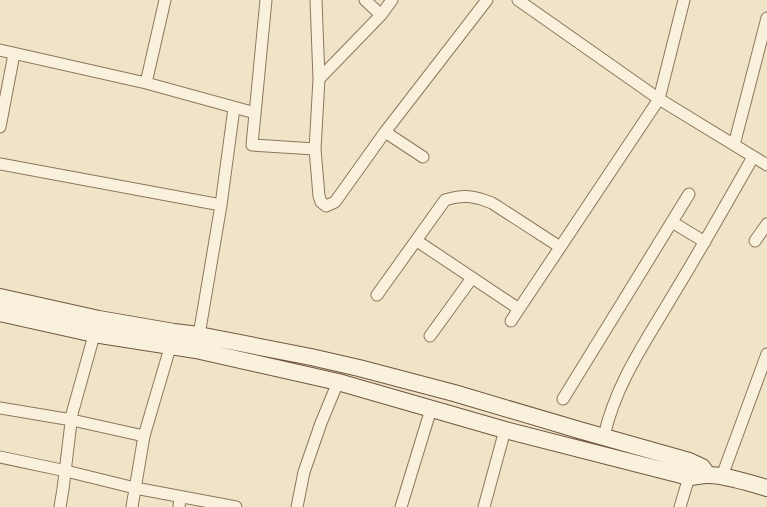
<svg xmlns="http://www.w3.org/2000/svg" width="767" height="507" viewBox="0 0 767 507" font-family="'Times New Roman',serif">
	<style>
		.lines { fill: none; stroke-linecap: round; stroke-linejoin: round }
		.street-casing { stroke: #8d765c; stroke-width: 13 }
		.secondary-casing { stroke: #6f573f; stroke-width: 18 }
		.street { stroke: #faf1dc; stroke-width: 11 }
		.secondary { stroke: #faf1dc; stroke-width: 16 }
	</style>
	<rect width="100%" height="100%" fill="#f0e4c8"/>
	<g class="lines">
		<defs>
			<path id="street" d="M266 0 252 145 315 149
				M316 0 319 79 315 149 319 196 321 202 326 206 335 202 385 132 487 0
				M365 0 381 15
				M518 0 659 99 767 165
				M0 50 146 83 255 113
				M319 79 381 15 392 0
				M146 83 165 0
				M0 127 14 54
				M385 132 423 157
				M734 145 767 18
				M0 164 221 205 198 341
				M221 205 234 108
				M672 222 705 242
				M417 241 519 309
				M755 241 767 224
				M377 295 445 200C464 194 474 196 492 203L560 247
				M511 321 659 99 684 0
				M430 336 472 278
				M563 399 689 194
				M0 408 72 420 144 436
				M604 436C616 383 646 341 673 295 701 249 727 203 753 157
				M0 457 66 471 135 488 236 507
				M722 476 767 354
				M60 507 63 489 72 414 96 328
				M132 507 144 436 172 341
				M179 507 180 497
				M297 507 304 472 321 423 338 382
				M401 507 431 409
				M484 507 505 430
				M680 507 689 477"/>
			<path id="secondary" d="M0 297 99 319 174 332 199 335 311 357 359 368 454 393 579 430 689 461 702 467 707 474
				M0 313 94 334 196 350 338 382 505 430 689 477C695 477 701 475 708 475 726 475 749 483 767 488"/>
		</defs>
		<!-- street casing -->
		<use href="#street" class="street-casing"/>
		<!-- secondary casing -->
		<use href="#secondary" class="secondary-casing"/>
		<!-- street -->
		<use href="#street" class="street"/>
		<!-- secondary -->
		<use href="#secondary" class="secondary"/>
	</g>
</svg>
